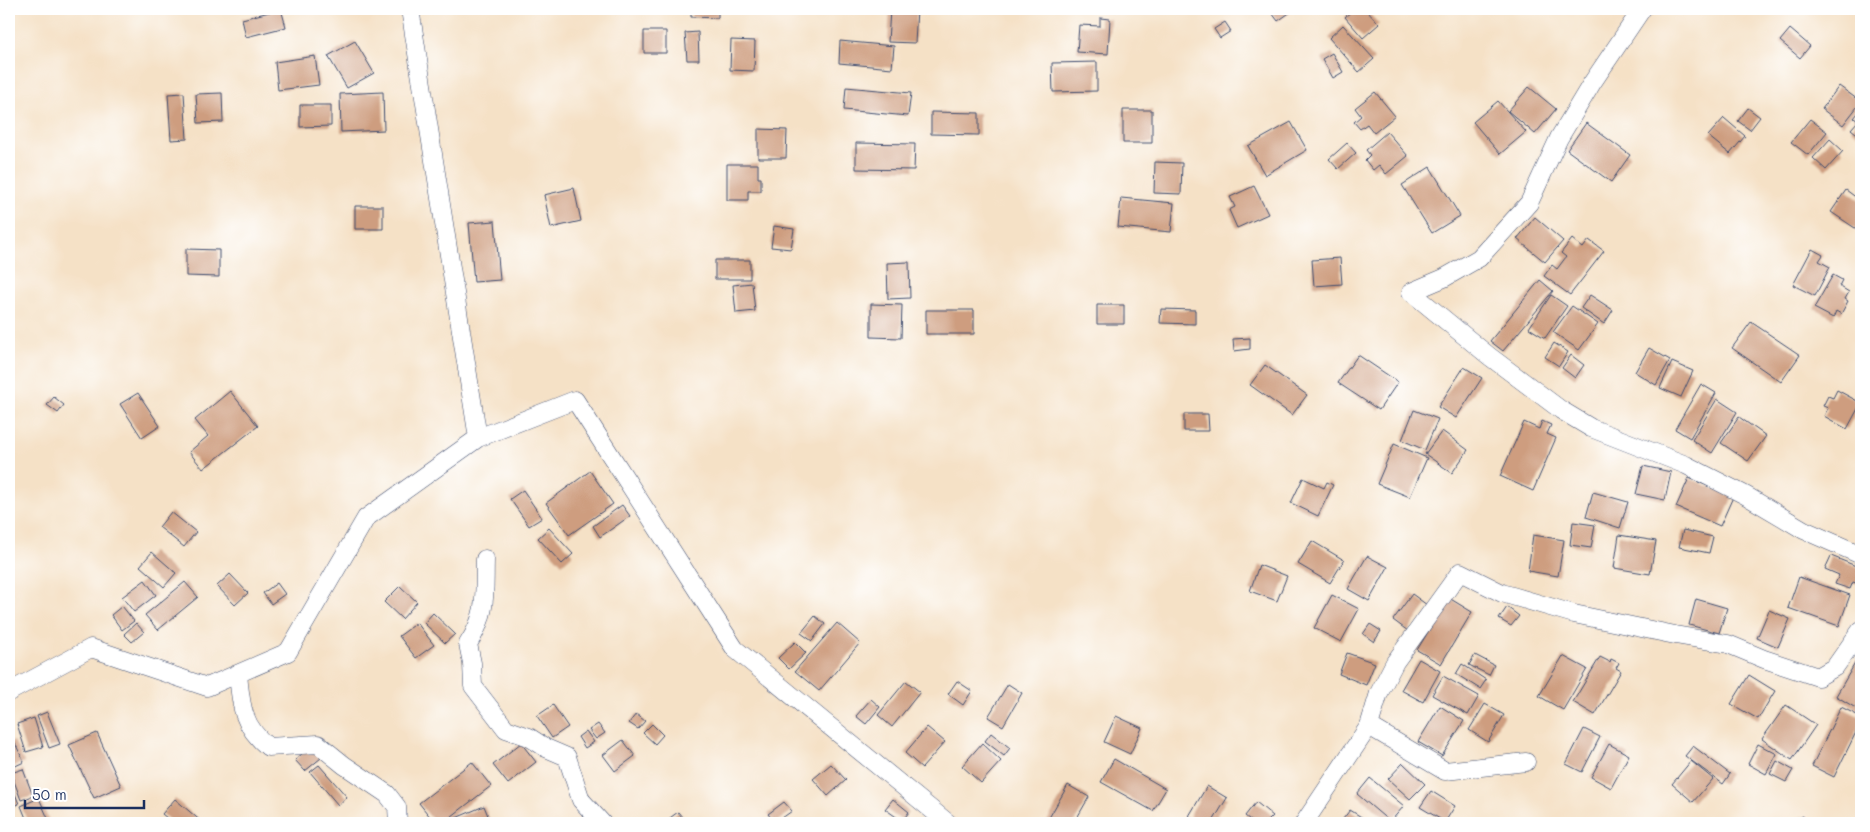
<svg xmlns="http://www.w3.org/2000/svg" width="1870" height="832" viewBox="0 0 1870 832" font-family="Mali,sans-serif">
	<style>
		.building { fill: #ce9d7f }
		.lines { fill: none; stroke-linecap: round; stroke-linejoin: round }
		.minor-casing { stroke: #3c4a6e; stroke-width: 19 }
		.minor { stroke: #fff; stroke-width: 18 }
	</style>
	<rect width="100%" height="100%" fill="#fff"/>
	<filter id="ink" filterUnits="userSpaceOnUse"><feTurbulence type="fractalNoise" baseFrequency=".02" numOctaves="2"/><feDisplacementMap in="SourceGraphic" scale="10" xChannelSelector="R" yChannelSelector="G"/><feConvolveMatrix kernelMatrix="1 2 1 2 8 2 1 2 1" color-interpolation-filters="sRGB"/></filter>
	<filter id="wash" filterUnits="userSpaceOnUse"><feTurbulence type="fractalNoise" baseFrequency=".0096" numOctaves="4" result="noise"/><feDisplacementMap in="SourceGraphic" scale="20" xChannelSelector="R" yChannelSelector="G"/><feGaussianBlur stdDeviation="1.12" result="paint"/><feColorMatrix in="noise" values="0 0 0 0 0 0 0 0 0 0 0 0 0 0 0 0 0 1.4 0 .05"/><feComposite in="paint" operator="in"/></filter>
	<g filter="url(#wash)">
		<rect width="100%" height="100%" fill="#f5e1c6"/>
		<g id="blocks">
			<!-- building -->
			<path class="building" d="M281 9 286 27 246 37 242 19Z
				M691 9H718V18L691 17Z
				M890 9H917L915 43 888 42Z
				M1269 9H1295L1278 21Z
				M1354 9H1365L1379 24 1363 38 1345 17Z
				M1100 18 1110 19 1108 54 1077 52 1079 25 1100 26Z
				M1225 22 1231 31 1220 38 1214 29Z
				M1343 25 1374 59 1359 72 1329 38Z
				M1790 29 1810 46 1800 58 1780 41Z
				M644 31H666V53H644Z
				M698 32 699 60H687L685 33Z
				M731 40 755 41 754 71 730 70Z
				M355 41 374 73 347 88 328 56Z
				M840 41 894 46 892 68 839 63Z
				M1332 53 1343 72 1333 78 1322 59Z
				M315 56 319 85 278 90 275 62Z
				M1097 62V91L1053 92 1052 63Z
				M1839 86 1861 102 1843 125 1822 109Z
				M846 87 911 93 908 116 844 110Z
				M1529 87 1556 109 1535 134 1508 111Z
				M383 92 384 130 341 132 340 94Z
				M1375 92 1395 116 1374 133 1367 124 1360 129 1354 122 1361 116 1355 108Z
				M184 93 187 139 171 140 168 94Z
				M222 93 223 122 198 123 196 94Z
				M1498 101 1526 132 1500 154 1473 122Z
				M300 105H331V126L300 127Z
				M1748 108 1760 117 1750 130 1738 121Z
				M1123 110H1152V143H1123Z
				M931 112 979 113V135L931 134Z
				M1858 113 1861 116V137L1851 129 1858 121 1854 118Z
				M1724 118 1745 136 1730 154 1708 136Z
				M1810 119 1827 132 1808 155 1791 142Z
				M1291 122 1307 150 1265 175 1248 146Z
				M1586 123 1630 155 1611 182 1567 150Z
				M758 129 787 130 786 158H758Z
				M1387 132 1408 156 1386 174 1379 165 1373 170 1365 160 1370 155 1366 150Z
				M1830 139 1843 151 1826 170 1813 158Z
				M856 143 915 144 914 170 856 169Z
				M1347 143 1356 153 1338 169 1329 159Z
				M1155 162 1182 163 1181 194 1154 193Z
				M727 164H758V178H761V191H748V200H727Z
				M1430 167 1460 216 1432 233 1402 185Z
				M1254 186 1268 214 1237 228 1229 210 1235 207 1230 197Z
				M574 188 581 221 551 228 544 195Z
				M1846 190 1861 201V232L1831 212Z
				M1121 198 1174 203 1171 232 1118 227Z
				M355 206H383V229H355Z
				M1535 217 1563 241 1545 262 1517 239Z
				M495 221 500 280 474 282 469 223Z
				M774 226 794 229 791 249 771 247Z
				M1572 239 1583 248 1589 240 1604 251 1570 295 1544 276 1552 265 1557 269 1566 257 1561 253Z
				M186 249 219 250V277L186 276Z
				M1812 249 1823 255 1819 261 1830 267 1815 296 1793 285Z
				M1340 258 1342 284 1314 286 1312 260Z
				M715 260H750V279H715Z
				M909 262 910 298 888 299 887 263Z
				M1833 275 1842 280 1839 286 1849 292 1845 299 1848 301 1841 314 1836 311 1833 318 1814 308Z
				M1540 280 1553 291 1503 351 1490 341Z
				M752 283 755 311 736 313 733 285Z
				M1551 295 1567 306 1545 338 1529 328Z
				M1590 295 1613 310 1604 324 1581 308Z
				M871 304 902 305 901 338 871 337Z
				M1097 305H1124V324H1097Z
				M1572 306 1598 324 1579 350 1553 332Z
				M1161 309 1195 310V324L1160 323Z
				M926 310H974V334H926Z
				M1751 322 1800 355 1781 382 1732 348Z
				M1250 338V349L1234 351 1233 339Z
				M1554 343 1568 352 1559 366 1545 357Z
				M1649 348 1670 360 1656 385 1635 372Z
				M1358 355 1398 382 1379 410 1338 383Z
				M1571 355 1584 365 1575 378 1562 368Z
				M1672 362 1693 371 1681 397 1660 388Z
				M1265 365 1307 395 1292 415 1250 385Z
				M1464 367 1482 378 1456 418 1438 407Z
				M1701 384 1716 393 1690 438 1675 429Z
				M1837 390 1861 403 1847 429 1824 416 1828 408 1823 406 1828 396 1833 398Z
				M230 391 258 426 203 469 189 452 208 436 195 420Z
				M138 393 160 426 142 438 120 404Z
				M54 397 64 405 58 413 47 405Z
				M1717 399 1737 412 1712 453 1692 440Z
				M1414 410 1438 419 1425 450 1402 440Z
				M1184 414H1208L1209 431H1184Z
				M1739 417 1766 436 1748 461 1721 443Z
				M1542 421 1551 425 1547 434 1556 438 1533 491 1500 476 1524 422 1539 429Z
				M1442 431 1468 450 1452 473 1425 454Z
				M1394 444 1427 458 1410 497 1377 484Z
				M1643 466 1671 472 1665 500 1636 494Z
				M590 471 613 504 569 535 546 503Z
				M1303 478 1324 488 1327 482 1333 485 1318 516 1291 503Z
				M1689 478 1733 497 1720 526 1676 507Z
				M523 490 542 518 529 526 510 499Z
				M1593 492 1628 502 1620 528 1586 517Z
				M622 505 630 516 600 537 593 526Z
				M171 512 196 532 184 547 159 527Z
				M1573 522 1595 525 1591 548 1570 545Z
				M549 528 573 554 562 564 538 538Z
				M1683 530 1713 537 1709 553 1679 547Z
				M1533 535 1564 540 1558 576 1528 571Z
				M1619 535 1656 541 1650 574 1614 568Z
				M1312 541 1344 560 1330 583 1298 564Z
				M152 552 176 573 164 587 140 566Z
				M1367 556 1388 567 1369 601 1348 589Z
				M1831 556 1861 568V585L1853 582 1850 589 1835 584 1839 575 1825 569Z
				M1259 565 1287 576 1277 601 1250 591Z
				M230 574 248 593 235 605 217 586Z
				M1799 577 1850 595 1839 626 1788 608Z
				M145 580 156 595 134 612 122 597Z
				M185 582 198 597 158 630 145 615Z
				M277 583 285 594 271 604 263 593Z
				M400 586 417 602 402 619 384 602Z
				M1412 594 1427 605 1408 631 1393 620Z
				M1332 595 1359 609 1341 642 1314 628Z
				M1449 598 1472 612 1441 664 1417 650Z
				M1696 599 1727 608 1719 633 1689 625Z
				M122 606 134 621 122 630 111 615Z
				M1507 607 1519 616 1511 626 1499 619Z
				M1769 610 1790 619 1778 647 1757 638Z
				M433 613 455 634 445 643 424 623Z
				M815 616 825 624 812 641 801 633Z
				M136 623 144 632 132 642 124 634Z
				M417 623 434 645 416 658 399 636Z
				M837 623 860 643 819 691 795 671Z
				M1370 624 1381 631 1374 642 1363 634Z
				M795 642 806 653 789 669 778 658Z
				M1347 653 1375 663 1366 685 1339 674Z
				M1861 653V706L1859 710 1836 696Z
				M1475 655 1494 665 1489 675 1469 665Z
				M1563 656 1587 669 1563 710 1539 696Z
				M1600 657 1610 662 1611 659 1619 663 1616 668 1621 671 1595 715 1573 702Z
				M1419 659 1440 671 1423 702 1401 690Z
				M1462 664 1486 680 1480 689 1456 674Z
				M1749 675 1775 691 1758 719 1731 704Z
				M1443 676 1479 696 1468 715 1432 695Z
				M906 681 920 692 892 727 878 715Z
				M957 681 972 691 963 705 948 694Z
				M1008 684 1022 693 1003 726 988 717Z
				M871 699 880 707 866 724 856 716Z
				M1485 704 1504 715 1488 742 1469 730Z
				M553 705 568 727 552 738 537 716Z
				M1786 705 1816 725 1792 760 1762 739Z
				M1440 706 1464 721 1442 756 1418 742Z
				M1841 707 1861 717V722L1834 777 1812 766Z
				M47 712 60 744 49 748 37 716Z
				M636 714 645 721 638 729 629 723Z
				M1116 716 1142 728 1130 754 1104 742Z
				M34 718 43 747 26 752 17 724Z
				M598 724 605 733 596 739 589 730Z
				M652 724 663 735 655 744 643 733Z
				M927 727 945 742 922 768 905 753Z
				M1584 729 1600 737 1582 772 1566 764Z
				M586 731 594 742 585 748 578 737Z
				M97 733 121 786 94 798 69 745Z
				M991 733 1010 748 1004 756 985 741Z
				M623 740 635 756 615 771 603 755Z
				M14 741 24 762 9 769V743Z
				M521 743 536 762 508 784 493 765Z
				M982 743 1001 761 981 783 962 766Z
				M1609 744 1629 755 1611 788 1591 777Z
				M1758 744 1777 754 1766 774 1748 764Z
				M311 746 321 758 305 771 295 760Z
				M1693 746 1730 774 1723 784 1685 756Z
				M1114 759 1166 789 1153 811 1101 782Z
				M1691 761 1713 779 1693 802 1672 784Z
				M1777 761 1793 770 1786 782 1770 774Z
				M472 762 491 786 443 823H435L419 803Z
				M1403 763 1425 784 1410 799 1388 779Z
				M831 764 846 780 828 796 813 779Z
				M319 765 347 797 338 805 310 772Z
				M23 769 33 796 21 800 11 773Z
				M9 778 19 804 9 808Z
				M1370 778 1404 806 1390 822 1357 794Z
				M1068 785 1089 797 1074 823H1046Z
				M1207 786 1227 798 1212 823H1200L1189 816Z
				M1431 791 1455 806 1445 822 1420 807Z
				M39 798 50 823H28L21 806Z
				M175 799 203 823H173L162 814Z
				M893 799 909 812 902 821 885 809Z
				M784 802 792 811 775 823 768 814Z
				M1256 802 1273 816 1266 823H1254L1245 816Z
				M484 806 491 823H449V821Z
				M1350 810 1371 823H1350L1343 819Z
				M678 812 687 823H663Z
				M1803 816 1808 823H1790Z"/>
		</g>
	</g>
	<g filter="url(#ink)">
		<use href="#blocks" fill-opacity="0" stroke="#3c4a6e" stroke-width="1"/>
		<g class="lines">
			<defs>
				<path id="minor" d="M1642 9 1592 83 1559 138 1529 203 1479 258 1444 278 1411 292 1489 356 1561 410 1591 428 1686 465 1745 495 1804 530 1861 555
					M478 438 575 400 735 649 948 823
					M485 559C484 594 488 613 468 644L472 663 473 686 506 729 529 737 546 748 567 757 581 800 602 823
					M238 674C241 706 242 725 268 747L318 744 344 765 387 794 397 807 398 823
					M9 692 91 648 207 687 288 652 366 518 478 438 410 9
					M1369 726 1445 771 1526 762
					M1304 823 1369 726 1379 693 1395 662 1460 572 1502 593 1574 614 1675 635 1728 644 1764 659 1818 677 1835 667 1861 630"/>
			</defs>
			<!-- minor casing -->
			<use href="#minor" class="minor-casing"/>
			<!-- minor -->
			<use href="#minor" class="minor"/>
		</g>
	</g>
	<!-- margin -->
	<rect width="1870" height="832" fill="none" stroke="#fff" stroke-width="30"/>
	<!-- scale -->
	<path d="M25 800v8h119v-8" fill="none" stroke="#1b2f5e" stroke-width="2.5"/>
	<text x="32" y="800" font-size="15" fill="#1b2f5e" stroke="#ffffff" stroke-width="4" paint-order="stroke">50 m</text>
</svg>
